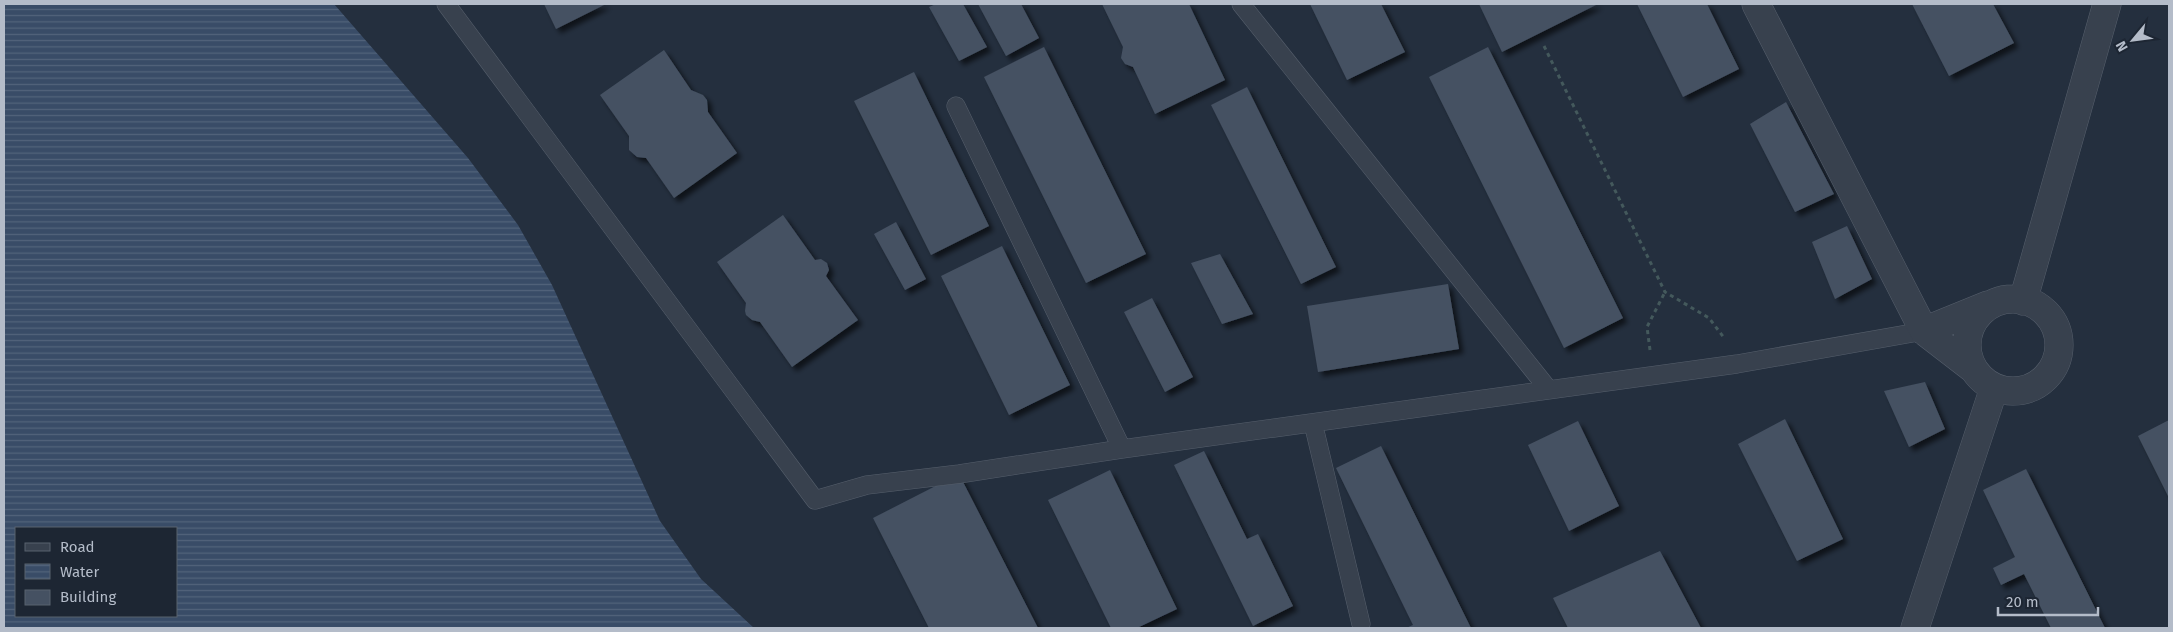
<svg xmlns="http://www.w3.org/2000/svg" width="2173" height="632" viewBox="0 0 2173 632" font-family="'Fira Sans',sans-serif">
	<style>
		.water { fill: url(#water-rules); fill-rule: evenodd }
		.building { fill: #455162; filter: url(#shadow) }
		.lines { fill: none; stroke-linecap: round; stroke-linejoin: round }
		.service-casing { stroke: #565f6c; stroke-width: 19 }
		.minor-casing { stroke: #565f6c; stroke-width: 29 }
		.path { stroke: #44595c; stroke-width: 3; stroke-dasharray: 4 4; stroke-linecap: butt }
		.service { stroke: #38414e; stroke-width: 18 }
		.minor { stroke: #38414e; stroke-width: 28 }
	</style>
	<defs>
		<pattern id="water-rules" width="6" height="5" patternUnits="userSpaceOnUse" patternTransform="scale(1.25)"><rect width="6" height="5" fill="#394c67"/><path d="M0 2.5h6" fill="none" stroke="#53647b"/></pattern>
		<filter id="shadow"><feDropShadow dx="4.5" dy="4.5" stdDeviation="2.5" flood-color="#0009"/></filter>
	</defs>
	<rect width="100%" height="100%" fill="#242f3e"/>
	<!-- water -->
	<path class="water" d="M4 4H334L468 158 518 225 552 285 660 521 701 579 754 628H4ZM16 528H176V616H16Z"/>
	<!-- building -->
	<path class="building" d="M544 4H606L556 29Z
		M936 4H963L987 47 959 61 929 7Z
		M978 4H1021L1039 38 1006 56Z
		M1102 4H1189L1225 80 1155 114 1133 67 1125 64 1121 58 1123 47Z
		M1310 4H1381L1405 52 1347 80Z
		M1479 4H1598L1502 52Z
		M1637 4H1707L1739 69 1683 97Z
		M1912 4H1993L2014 43 1949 76Z
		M1044 47 1146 254 1086 283 984 77Z
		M1488 47 1623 318 1564 348 1429 77Z
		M664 50 691 90 703 95 707 100 708 112 737 153 674 198 646 158 637 157 629 150V136L600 95Z
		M914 72 989 226 931 255 854 101Z
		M1247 87 1336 267 1301 284 1211 105Z
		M1786 102 1834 194 1795 212 1750 124Z
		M783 215 815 260 821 259 827 263 829 270 826 276 858 320 792 367 760 322 752 320 746 315 745 311 746 303 717 262Z
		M896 222 926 279 905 290 874 234Z
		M1847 226 1872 279 1835 299 1812 242Z
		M1002 246 1070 385 1009 415 941 276Z
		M1220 254 1253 314 1222 324 1191 263Z
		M1448 284 1459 349 1318 372 1307 306Z
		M1152 298 1193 377 1165 392 1124 312Z
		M1925 382 1945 429 1909 447 1884 391Z
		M1785 419 1843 539 1797 561 1738 444Z
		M2169 420V498L2138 436Z
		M1578 421 1619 506 1569 531 1528 445Z
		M1381 446 1471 628H1406L1413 625 1336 468Z
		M1204 451 1247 539 1258 534 1293 606 1253 626 1174 465Z
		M2026 469 2105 628H2051L2024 574 2001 585 1993 568 2015 557 1983 490Z
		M1110 470 1177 609 1137 628H1111L1048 500Z
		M959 474 1038 628H929L873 518Z
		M1660 551 1701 628H1568L1553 598Z"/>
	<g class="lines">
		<defs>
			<path id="service" d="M446 4 815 500 867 485 959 474 1122 449 1737 364 1924 331
				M1241 4 1549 390
				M956 106 1122 449
				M1313 423 1361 624"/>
			<path id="minor" d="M1756 4 1924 331 1972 368
				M1967 345a46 46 0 1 1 92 0a46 46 0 1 1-92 0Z
				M2023 301 2107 4
				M1924 331 1988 305
				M1915 628 1994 388"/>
		</defs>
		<!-- service casing -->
		<use href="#service" class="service-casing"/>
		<!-- minor casing -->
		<use href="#minor" class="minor-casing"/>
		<!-- path -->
		<path class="path" d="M1544 46 1665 292 1709 318 1725 339
			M1650 350 1647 327 1665 292"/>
		<!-- service -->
		<use href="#service" class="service"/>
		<!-- minor -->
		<use href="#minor" class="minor"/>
	</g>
	<!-- border -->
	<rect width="2173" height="632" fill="none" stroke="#b4bcc9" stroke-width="10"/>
	<!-- legend -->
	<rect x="15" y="527" width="162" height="90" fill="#1d2633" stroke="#59626f"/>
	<rect x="25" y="543" width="25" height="8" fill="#38414e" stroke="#59626f"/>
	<text x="60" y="552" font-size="15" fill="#b4bcc9">Road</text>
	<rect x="25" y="564" width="25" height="15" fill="url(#water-rules)" stroke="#59626f"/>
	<text x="60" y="577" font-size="15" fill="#b4bcc9">Water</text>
	<rect x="25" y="590" width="25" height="15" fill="#455162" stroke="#59626f"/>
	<text x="60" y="602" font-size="15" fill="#b4bcc9">Building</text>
	<!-- north arrow -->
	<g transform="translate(2133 40) rotate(241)" stroke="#1d2633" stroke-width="4" paint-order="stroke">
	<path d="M0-4L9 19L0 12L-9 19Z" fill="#b4bcc9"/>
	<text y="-8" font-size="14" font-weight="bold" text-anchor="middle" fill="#b4bcc9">N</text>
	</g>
	<!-- scale -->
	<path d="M1998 607v8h100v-8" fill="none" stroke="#b4bcc9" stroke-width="2.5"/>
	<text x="2006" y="607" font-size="15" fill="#b4bcc9" stroke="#1d2633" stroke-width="4" paint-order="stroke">20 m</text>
</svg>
